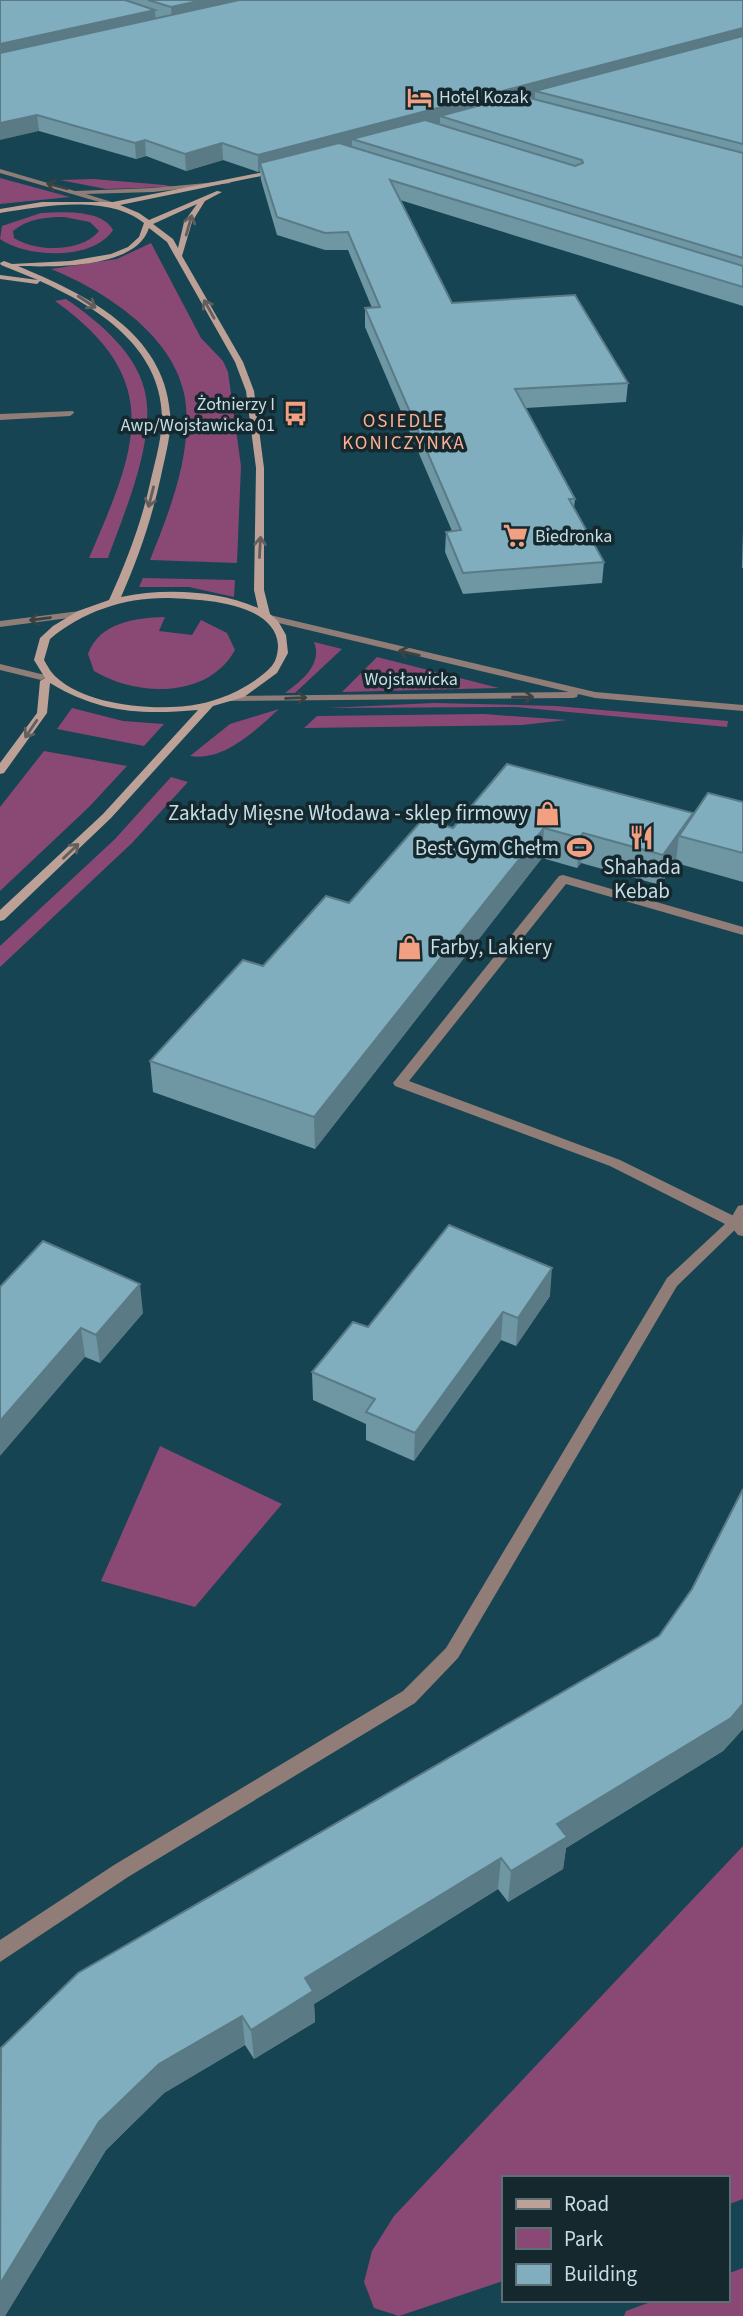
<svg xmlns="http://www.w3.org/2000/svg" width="743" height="2316" viewBox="0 0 743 2316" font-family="'Source Sans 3',sans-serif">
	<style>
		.green { fill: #8a4974; fill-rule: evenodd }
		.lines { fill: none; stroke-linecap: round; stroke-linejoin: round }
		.minor { fill: #907d77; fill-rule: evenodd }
		.tertiary { fill: #907d77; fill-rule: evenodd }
		.secondary { fill: #bda196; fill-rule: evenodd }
		.wall { fill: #6e96a3 }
		.shaded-wall { fill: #5a7a85 }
		.building { fill: #80aebe; stroke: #5a7a85; stroke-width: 2 }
		.oneway { stroke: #3a4244 }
		.oneway2 { stroke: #615e5d }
		.labels { text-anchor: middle; stroke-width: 7; stroke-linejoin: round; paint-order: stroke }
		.far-poi-label { font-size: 18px; fill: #c6dde5; stroke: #15282e; text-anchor: start }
		.far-street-label { font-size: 18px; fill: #c6dde5; stroke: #15282e }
		.far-neighbourhood-label { font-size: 19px; letter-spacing: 2px; fill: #feb093; stroke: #15282e }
		.poi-label { font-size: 21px; fill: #c6dde5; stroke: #15282e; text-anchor: end }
	</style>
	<rect width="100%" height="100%" fill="#164452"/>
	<!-- green -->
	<path class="green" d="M0 178 70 197 0 204Z
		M93 179 165 185 172 187 106 189 60 180Z
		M41 213C62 212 102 209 113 230 93 261 27 258 0 239L2 226ZM64 217 90 222 99 231C81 253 36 252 14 238L13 231C27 219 46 217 64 217Z
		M151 243 201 338 223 361 228 372 241 466 237 563 150 560C170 510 195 448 184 393 171 333 103 290 51 269L117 259Z
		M66 299C98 321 140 355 146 397 154 445 124 513 108 558H89C136 449 167 381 55 301Z
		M143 578 235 580 234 597 189 587H139Z
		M165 617 159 631 192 635 201 620 227 633 235 650C208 699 137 697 94 671L88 654C100 622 135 618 165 617Z
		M314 642 342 649 295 693H285C301 681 323 665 314 642Z
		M377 657 499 688 342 692Z
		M434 703 556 706 728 721 727 727 516 707 327 708Z
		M72 708 123 721 164 724 144 746 57 729Z
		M279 709C256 730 224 762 190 756L230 724Z
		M484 714 567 720 522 725 304 728 317 716Z
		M44 751 127 766 90 806 0 891V807Z
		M171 777 188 782 132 843 0 967V946L115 839Z
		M160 1446 282 1504 195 1607 101 1581Z
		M743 1846V2199L727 2205V2178H503V2281L399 2316 374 2308 364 2282 372 2251 394 2216Z
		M743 2268V2316H624L626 2311 656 2300H727V2274Z"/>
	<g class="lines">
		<!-- minor -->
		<path class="minor" d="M73 411 74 413 70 416 0 420V414Z
			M80 611 84 612V616L0 627V621Z
			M0 664 45 675 46 677 41 680 0 670Z
			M563 875 743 927V935L566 884 409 1081 620 1160 740 1219 742 1223 677 1286 458 1658 415 1703 128 1877 0 1962V1940L114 1865 403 1691 446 1648 667 1278 725 1224 610 1166 395 1086 393 1083 559 876Z"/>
		<!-- tertiary -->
		<path class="tertiary" d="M0 169 75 191 153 188 228 181 231 183 153 192 86 194 115 203 113 206 0 173Z
			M270 615 595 692 743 705V711L595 698 578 694 577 697 573 698 224 701V697L228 696 569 692 266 620 265 618Z
			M743 1205V1236L738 1235 728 1223 738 1206Z"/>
		<!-- secondary -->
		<path class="secondary" d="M279 169 281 172 120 205 139 213 149 220 217 191 222 192 205 201 192 222 182 256 243 362 254 391 264 468V590L270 614 278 621 286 635 288 653 277 673 244 697 213 706 111 818 4 920 0 921V910L103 814 198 710C141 715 100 713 50 683L47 713 4 773 0 774V763L37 713 40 681 45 678 34 660 40 638 53 626 78 611 109 600C127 561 142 521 151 479 156 458 162 437 162 416 160 346 97 307 40 281L37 284 0 279V275L38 280 1 265 0 263 4 261 12 264 70 261 111 254 128 247 139 237 144 223C108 194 43 206 0 213V209L42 202H113ZM197 204 184 222 178 248 173 239 153 224ZM149 228 167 242 235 362 246 391 256 468 254 590 258 608C217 590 164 588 121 597 138 559 152 518 161 476 165 456 172 434 170 413 164 332 85 294 18 266 54 267 136 269 149 228ZM165 598C197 599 275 601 278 645 278 653 276 663 269 669 250 687 224 699 199 704 158 712 87 706 56 677 51 673 47 665 44 660L50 639C82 612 123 598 165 598Z"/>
	</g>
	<!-- wall -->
	<path class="wall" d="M0 0H743V306L400 200 452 303 628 383 626 402 526 408 575 499 574 508 604 562 602 583 463 594 445 552 446 532 452 531 365 327V308H372L348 250H325L277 235 261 180 260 171 258 172 223 160 186 171 146 156 136 159 39 131Z
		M743 530V568H742Z
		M743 802V882L676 863V861L660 885 581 863 577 868 542 858 315 1149 153 1092 150 1061 349 903 453 828 693 813 692 817Z
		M0 1287 143 1313 100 1363 85 1357Z
		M550 1296 516 1346 501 1340 414 1461 366 1440V1424L313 1400 312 1372 368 1327Z
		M743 1489V1729L723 1751 566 1848 563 1869 508 1902 498 1889 314 2004 315 2022 254 2059 245 2045 164 2093 106 2150 5 2316H0V2049L659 1636 692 1589Z"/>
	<!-- shaded-wall -->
	<path class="shaded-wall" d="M203 0H269L172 21 171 7Z
		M155 10 156 24 0 59V44Z
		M743 28V42L535 91V98L452 120 440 116V123L365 143 352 139V147L260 163V171L258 172V155Z
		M37 115 39 131 0 140V123Z
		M145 140 146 156 136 159 135 143Z
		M222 143 223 160 186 171 185 154Z
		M693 813 689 839 679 836 676 861 660 885 663 855Z
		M544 828 542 858 315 1149 314 1117Z
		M583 833 581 863 577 868 580 838Z
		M552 1268 550 1296 516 1346 518 1318Z
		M140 1284 143 1313 100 1363 96 1335Z
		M503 1312 501 1340 414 1461 415 1433Z
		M81 1328 85 1357 0 1456V1421Z
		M743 1704V1729L723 1751 566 1848 563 1869 508 1902 511 1871 557 1824Z
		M501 1858 498 1889 314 2004 315 2022 254 2059 251 2030 305 1978Z
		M242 2016 245 2045 164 2093 106 2150 5 2316H0V2284L99 2122 159 2064Z"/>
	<!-- building -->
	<path class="building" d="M0 0H125L155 10 0 44Z
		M148 0H203L171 7Z
		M239 0H743V28L258 155 222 143 185 154 145 140 135 143 37 115 0 123V53Z
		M743 36V144L535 91Z
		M518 95 743 153V258L352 139 425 120 575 166 583 163 582 160 440 116Z
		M339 143 743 266V287L390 180 452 303 575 295 628 383 515 389 575 499H569L604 562 463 573 446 532 461 530 365 308 380 307 348 232 325 233 277 217 260 163Z
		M507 764 693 813 663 855 583 833 580 838 544 828 314 1117 150 1061 243 960 263 966 326 896 349 903 423 819 453 828Z
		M708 793 743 802V853L679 836Z
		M449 1225 552 1268 518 1318 503 1312 415 1433 366 1412 375 1399 312 1372 353 1322 368 1327Z
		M43 1241 140 1284 96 1335 81 1328 0 1421V1287Z
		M743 1489V1704L731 1718 557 1824 567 1837 511 1871 501 1858 305 1978 313 1991 251 2030 242 2016 159 2064 99 2122 0 2284 1 2048 78 1973 659 1636 692 1589Z"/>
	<!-- one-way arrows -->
	<defs><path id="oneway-shaft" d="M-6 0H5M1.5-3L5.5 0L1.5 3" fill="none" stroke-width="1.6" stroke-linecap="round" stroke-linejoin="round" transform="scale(1.75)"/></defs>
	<g class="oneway">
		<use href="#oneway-shaft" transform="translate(57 186) rotate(-165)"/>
		<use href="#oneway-shaft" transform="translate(40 619) rotate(172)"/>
		<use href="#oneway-shaft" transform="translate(409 653) rotate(-167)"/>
		<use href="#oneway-shaft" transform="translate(523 697) rotate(-1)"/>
		<use href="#oneway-shaft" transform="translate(296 698) rotate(-2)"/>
	</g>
	<g class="oneway2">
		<use href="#oneway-shaft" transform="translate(189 225) rotate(-74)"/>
		<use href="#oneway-shaft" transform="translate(87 302) rotate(33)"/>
		<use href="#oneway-shaft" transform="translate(209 309) rotate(-119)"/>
		<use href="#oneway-shaft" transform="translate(151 497) rotate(104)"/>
		<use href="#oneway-shaft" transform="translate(260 547) rotate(-87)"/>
		<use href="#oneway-shaft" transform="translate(31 729) rotate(124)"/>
		<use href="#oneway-shaft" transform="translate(71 851) rotate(-44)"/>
	</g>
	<!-- icons -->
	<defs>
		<symbol id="hotel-bare" viewBox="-9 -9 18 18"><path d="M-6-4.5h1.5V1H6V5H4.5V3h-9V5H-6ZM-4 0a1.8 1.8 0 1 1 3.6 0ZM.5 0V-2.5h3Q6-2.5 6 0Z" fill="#f2a081" stroke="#15282e" stroke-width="2.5" paint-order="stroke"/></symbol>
		<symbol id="bus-bare" viewBox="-9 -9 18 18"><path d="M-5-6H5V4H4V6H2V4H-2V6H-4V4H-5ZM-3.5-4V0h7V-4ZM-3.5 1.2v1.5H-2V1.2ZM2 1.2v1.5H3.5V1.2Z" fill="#f2a081" stroke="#15282e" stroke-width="2.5" paint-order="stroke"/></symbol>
		<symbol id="supermarket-bare" viewBox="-9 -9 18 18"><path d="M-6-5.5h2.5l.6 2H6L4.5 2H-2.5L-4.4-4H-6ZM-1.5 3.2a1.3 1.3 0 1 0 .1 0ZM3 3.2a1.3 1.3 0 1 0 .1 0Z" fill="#f2a081" stroke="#15282e" stroke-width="2.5" paint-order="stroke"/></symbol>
		<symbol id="shop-bare" viewBox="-9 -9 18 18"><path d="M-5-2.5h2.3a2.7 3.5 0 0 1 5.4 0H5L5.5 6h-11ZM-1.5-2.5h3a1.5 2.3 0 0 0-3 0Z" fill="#f2a081" stroke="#15282e" stroke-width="2.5" paint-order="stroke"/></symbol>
		<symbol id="restaurant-bare" viewBox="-9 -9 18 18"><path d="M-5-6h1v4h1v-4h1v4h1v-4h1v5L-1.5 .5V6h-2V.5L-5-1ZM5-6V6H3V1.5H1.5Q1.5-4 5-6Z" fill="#f2a081" stroke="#15282e" stroke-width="2.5" paint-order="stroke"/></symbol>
		<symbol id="stadium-bare" viewBox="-9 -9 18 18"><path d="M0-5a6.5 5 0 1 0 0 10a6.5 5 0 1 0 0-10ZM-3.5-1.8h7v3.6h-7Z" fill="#f2a081" stroke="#15282e" stroke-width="2.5" paint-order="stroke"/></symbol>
	</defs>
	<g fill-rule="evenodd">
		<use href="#hotel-bare" x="402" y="80" width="35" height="35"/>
		<use href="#bus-bare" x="278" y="396" width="35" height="35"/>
		<use href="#supermarket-bare" x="498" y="518" width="35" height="35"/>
		<use href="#shop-bare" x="530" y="796" width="35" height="35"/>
		<use href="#restaurant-bare" x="624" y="820" width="35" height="35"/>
		<use href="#stadium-bare" x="562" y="830" width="35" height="35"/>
		<use href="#shop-bare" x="392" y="930" width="35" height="35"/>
	</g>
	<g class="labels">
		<!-- far-poi labels -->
		<g class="far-poi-label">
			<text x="439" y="103">Hotel Kozak</text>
			<text x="275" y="410" text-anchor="end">Żołnierzy I<tspan x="275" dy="21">Awp/Wojsławicka 01</tspan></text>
			<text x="535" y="542">Biedronka</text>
		</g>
		<!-- far-street labels -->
		<g class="far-street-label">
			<text x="411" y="685">Wojsławicka</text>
		</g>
		<!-- far-neighbourhood labels -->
		<g class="far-neighbourhood-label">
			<text x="404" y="427">OSIEDLE<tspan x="404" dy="22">KONICZYNKA</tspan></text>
		</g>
		<!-- poi labels -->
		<g class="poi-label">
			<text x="528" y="820">Zakłady Mięsne Włodawa - sklep firmowy</text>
			<text x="559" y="855">Best Gym Chełm</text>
			<text x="642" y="874" text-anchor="middle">Shahada<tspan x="642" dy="24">Kebab</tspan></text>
			<text x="430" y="954" text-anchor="start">Farby, Lakiery</text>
		</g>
	</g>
	<!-- legend -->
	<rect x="502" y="2176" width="228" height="126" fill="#15282e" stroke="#5c7077" stroke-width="2"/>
	<rect x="516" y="2199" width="35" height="10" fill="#bda196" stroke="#5c7077" stroke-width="2"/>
	<text x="564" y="2211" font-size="21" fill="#c6dde5">Road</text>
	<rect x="516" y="2228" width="35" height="21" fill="#8a4974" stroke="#5c7077" stroke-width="2"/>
	<text x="564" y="2246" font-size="21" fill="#c6dde5">Park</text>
	<rect x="516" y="2264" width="35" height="21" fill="#80aebe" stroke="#5c7077" stroke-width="2"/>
	<text x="564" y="2281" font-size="21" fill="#c6dde5">Building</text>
</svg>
